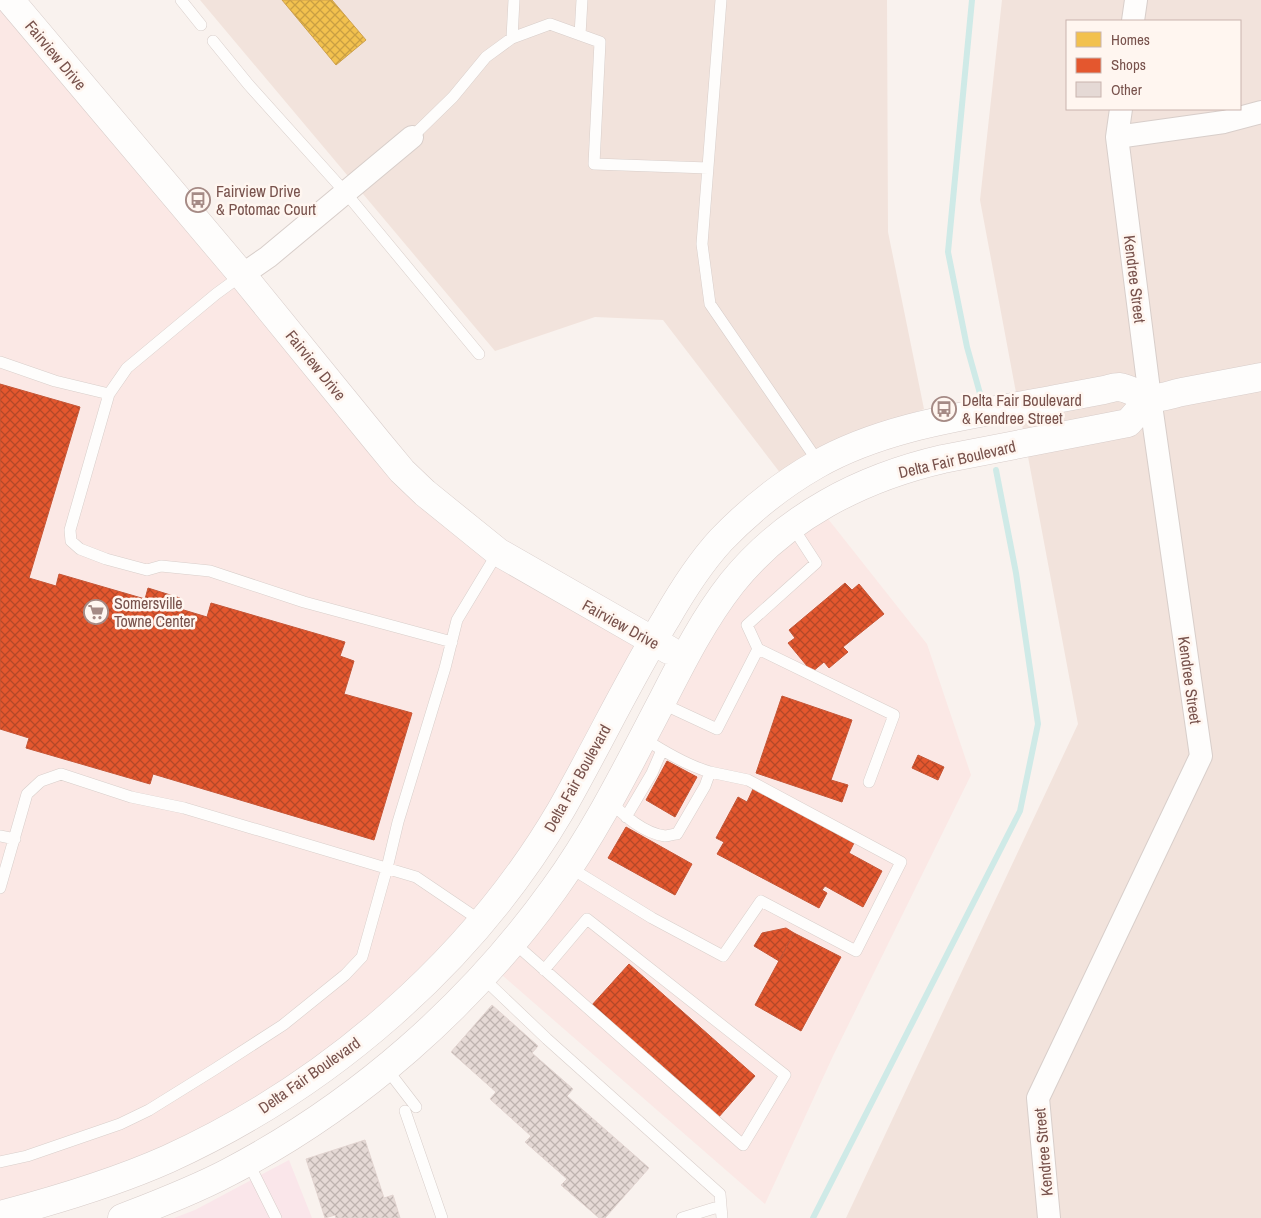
<svg xmlns="http://www.w3.org/2000/svg" width="1261" height="1218" viewBox="0 0 1261 1218" font-family="'Archivo Narrow',sans-serif">
	<style>
		.residential { fill: #f2e3dc; fill-rule: evenodd }
		.commercial { fill: #fbe8e5 }
		.medical { fill: #fae6ea }
		.homes { fill: url(#homes-cross-hatch); stroke: #cda04d }
		.shops { fill: url(#shops-cross-hatch); stroke: #c45637 }
		.lines { fill: none; stroke-linecap: round; stroke-linejoin: round }
		.stream { stroke: #cfeae7; stroke-width: 6 }
		.building { fill: url(#building-cross-hatch); stroke: #e2d4d0 }
		.lane-casing { stroke: #d8ceca; stroke-width: 12 }
		.street-casing { stroke: #d8ceca; stroke-width: 24 }
		.secondary-casing { stroke: #d8cdca; stroke-width: 29 }
		.lane { stroke: #fefdfc; stroke-width: 11 }
		.street { stroke: #fefdfc; stroke-width: 22 }
		.secondary { stroke: #fefdfc; stroke-width: 28 }
		.labels { text-anchor: middle; stroke-width: 5; stroke-linejoin: round; paint-order: stroke }
		.street-label { font-size: 16px; fill: #78524c; stroke: #fff6f0 }
		.poi-label { font-size: 16px; fill: #78524c; stroke: #fff6f0; text-anchor: start }
	</style>
	<defs>
		<pattern id="homes-cross-hatch" width="8" height="8" patternUnits="userSpaceOnUse" patternTransform="scale(1.25)"><rect width="8" height="8" fill="#f2c14e"/><path d="M0 0l8 8M0 8l8-8" fill="none" stroke="#c99f43"/></pattern>
		<pattern id="shops-cross-hatch" width="8" height="8" patternUnits="userSpaceOnUse" patternTransform="scale(1.25)"><rect width="8" height="8" fill="#e4572e"/><path d="M0 0l8 8M0 8l8-8" fill="none" stroke="#b44828"/></pattern>
		<pattern id="building-cross-hatch" width="8" height="8" patternUnits="userSpaceOnUse" patternTransform="scale(1.25)"><rect width="8" height="8" fill="#e5d9d5"/><path d="M0 0l8 8M0 8l8-8" fill="none" stroke="#beb3af"/></pattern>
	</defs>
	<rect width="100%" height="100%" fill="#f9f2ee"/>
	<!-- residential -->
	<path class="residential" d="M200 0H887L888 232 924 409 840 439 781 474 663 320 595 317 495 351Z
		M1002 0H1261V1218H846L1078 724 980 200ZM1067 21H1240V109H1067Z"/>
	<!-- commercial -->
	<path class="commercial" d="M0 0 402 471 652 641 492 909 274 1102 0 1215Z
		M825 515 927 644 971 775 833 1056 765 1204 495 969 744 581Z"/>
	<!-- medical -->
	<path class="medical" d="M289 1160 312 1218H174L195 1210Z"/>
	<!-- homes -->
	<path class="homes" d="M282 0H332L366 40 336 65Z"/>
	<!-- shops -->
	<path class="shops" d="M0 384 80 407 29 578 56 586 59 574 145 599 148 588 180 598 177 608 207 617 211 603 345 642 340 656 354 661 344 694 412 713 374 840 153 774 150 784 26 748 29 738 0 729Z
		M845 583 852 590 859 584 884 614 843 647 848 652 829 668 824 662 812 672 788 643 795 638 789 630Z
		M782 696 852 720 831 780 848 785 842 802 756 773Z
		M918 755 944 767 938 780 912 768Z
		M667 761 697 777 675 817 646 800Z
		M753 789 854 843 849 853 882 871 863 907 825 886 822 890 827 893 819 908 717 854 724 842 716 838 738 797 747 802Z
		M626 827 692 864 675 895 608 858Z
		M786 928 794 933 779 961 754 946 762 933Z
		M794 933 841 957 801 1031 755 1005Z
		M629 964 755 1076 717 1119 591 1006Z"/>
	<g class="lines">
		<!-- stream -->
		<path class="stream" d="M972 0 948 252 967 347 981 397
			M813 1218 1020 811 1038 724 1016 573 996 470"/>
	</g>
	<!-- building -->
	<path class="building" d="M492 1005 538 1046 532 1053 573 1089 567 1096 649 1168 605 1218H599L561 1185 567 1179 525 1142 531 1136 490 1099 496 1092 451 1052Z
		M365 1140 384 1198 393 1195 400 1218H336L335 1215 325 1218 306 1159Z"/>
	<g class="lines">
		<defs>
			<path id="lane" d="M181 0 201 25
				M721 0 702 244 710 304 819 463
				M580 35 582 0
				M512 38 514 0
				M213 41 248 84 345 192 479 354
				M412 137 453 97 486 57 512 38 550 24 600 42 594 164 708 168
				M0 362 55 381 109 394 70 530 71 541 80 549 106 559 147 570 161 566 210 571 304 602 452 642
				M109 394 127 368 216 294 242 275
				M792 526 816 563 747 625 758 649 894 715 869 782
				M661 703 717 729 758 649
				M609 801C624 815 643 833 665 836 668 836 673 834 677 834L705 786 710 772C686 765 663 751 643 738
				M626 817 652 773 662 750
				M0 836 15 839
				M569 867 652 918 723 956 761 901 856 951 901 862 748 780 710 772
				M0 888 27 794 41 781 61 774 131 797 184 808 416 877 481 921
				M513 942 743 1145 785 1075 587 919 544 970
				M482 977 547 1039 720 1194 722 1218
				M386 1068 416 1107
				M405 1111 442 1218
				M0 1162 27 1156 120 1124 149 1110 215 1069 283 1025 345 975 362 957 387 868 398 822 445 668 457 620 498 552
				M248 1162 276 1218
				M682 1218 721 1206"/>
			<path id="street" d="M1133 21 1136 0
				M1117 137 1224 122 1261 112
				M242 275 268 257 412 137
				M1049 1218 1038 1098 1201 756 1150 398 1117 137 1121 109"/>
			<path id="secondary" d="M10 0 242 275 378 442 402 471 425 493 498 552 669 650
				M0 1215C57 1200 114 1183 168 1159 328 1086 472 962 561 810 597 747 628 681 666 619 682 591 699 564 721 540 749 511 781 485 816 465 888 424 975 415 1056 399 1072 396 1088 393 1104 390 1109 389 1114 387 1119 387 1130 388 1140 397 1150 398 1159 399 1172 394 1182 392 1208 387 1235 382 1261 377
				M122 1218C158 1204 195 1190 229 1172 357 1105 470 1006 554 889 596 831 628 766 661 703 682 662 703 620 732 583 785 517 861 478 943 459L1128 423 1150 398"/>
		</defs>
		<!-- lane casing -->
		<use href="#lane" class="lane-casing"/>
		<!-- street casing -->
		<use href="#street" class="street-casing"/>
		<!-- secondary casing -->
		<use href="#secondary" class="secondary-casing"/>
		<!-- lane -->
		<use href="#lane" class="lane"/>
		<!-- street -->
		<use href="#street" class="street"/>
		<!-- secondary -->
		<use href="#secondary" class="secondary"/>
	</g>
	<!-- icons -->
	<defs>
		<symbol id="bus-ring" viewBox="-11 -11 22 22"><circle r="9.5" fill="#fff6f0" stroke="#a58a85" stroke-width="1.5"/><path d="M-5-6H5V4H4V6H2V4H-2V6H-4V4H-5ZM-3.5-4V0h7V-4ZM-3.5 1.2v1.5H-2V1.2ZM2 1.2v1.5H3.5V1.2Z" fill="#a58a85"/></symbol>
		<symbol id="supermarket-ring" viewBox="-11 -11 22 22"><circle r="9.5" fill="#fff6f0" stroke="#a58a85" stroke-width="1.5"/><path d="M-6-5.5h2.5l.6 2H6L4.5 2H-2.5L-4.4-4H-6ZM-1.5 3.2a1.3 1.3 0 1 0 .1 0ZM3 3.2a1.3 1.3 0 1 0 .1 0Z" fill="#a58a85"/></symbol>
	</defs>
	<g fill-rule="evenodd">
		<use href="#bus-ring" x="184" y="186" width="28" height="28"/>
		<use href="#bus-ring" x="930" y="395" width="28" height="28"/>
		<use href="#supermarket-ring" x="82" y="598" width="28" height="28"/>
	</g>
	<g class="labels">
		<!-- street labels -->
		<g class="street-label">
			<text transform="translate(56 55) rotate(50)" y="6">Fairview Drive</text>
			<text transform="translate(1135 279) rotate(83)" y="6">Kendree Street</text>
			<text transform="translate(316 365) rotate(51)" y="6">Fairview Drive</text>
			<text transform="translate(957 459) rotate(-13)" y="6">Delta Fair Boulevard</text>
			<text transform="translate(621 624) rotate(29)" y="6">Fairview Drive</text>
			<text transform="translate(1190 680) rotate(82)" y="6">Kendree Street</text>
			<text transform="translate(577 778) rotate(-61)" y="6">Delta Fair Boulevard</text>
			<text transform="translate(309 1075) rotate(-35)" y="6">Delta Fair Boulevard</text>
			<text transform="translate(1043 1152) rotate(-95)" y="6">Kendree Street</text>
		</g>
		<!-- poi labels -->
		<g class="poi-label">
			<text x="216" y="197">Fairview Drive<tspan x="216" dy="18">&amp; Potomac Court</tspan></text>
			<text x="962" y="406">Delta Fair Boulevard<tspan x="962" dy="18">&amp; Kendree Street</tspan></text>
			<text x="114" y="609">Somersville<tspan x="114" dy="18">Towne Center</tspan></text>
		</g>
	</g>
	<!-- legend -->
	<rect x="1066" y="20" width="175" height="90" fill="#fff6f0" stroke="#c9b4ae"/>
	<rect x="1076" y="32" width="25" height="15" fill="#f2c14e" stroke="#c9b4ae"/>
	<text x="1111" y="45" font-size="15" fill="#78524c">Homes</text>
	<rect x="1076" y="58" width="25" height="15" fill="#e4572e" stroke="#c9b4ae"/>
	<text x="1111" y="70" font-size="15" fill="#78524c">Shops</text>
	<rect x="1076" y="82" width="25" height="15" fill="#e5d9d5" stroke="#c9b4ae"/>
	<text x="1111" y="95" font-size="15" fill="#78524c">Other</text>
</svg>
